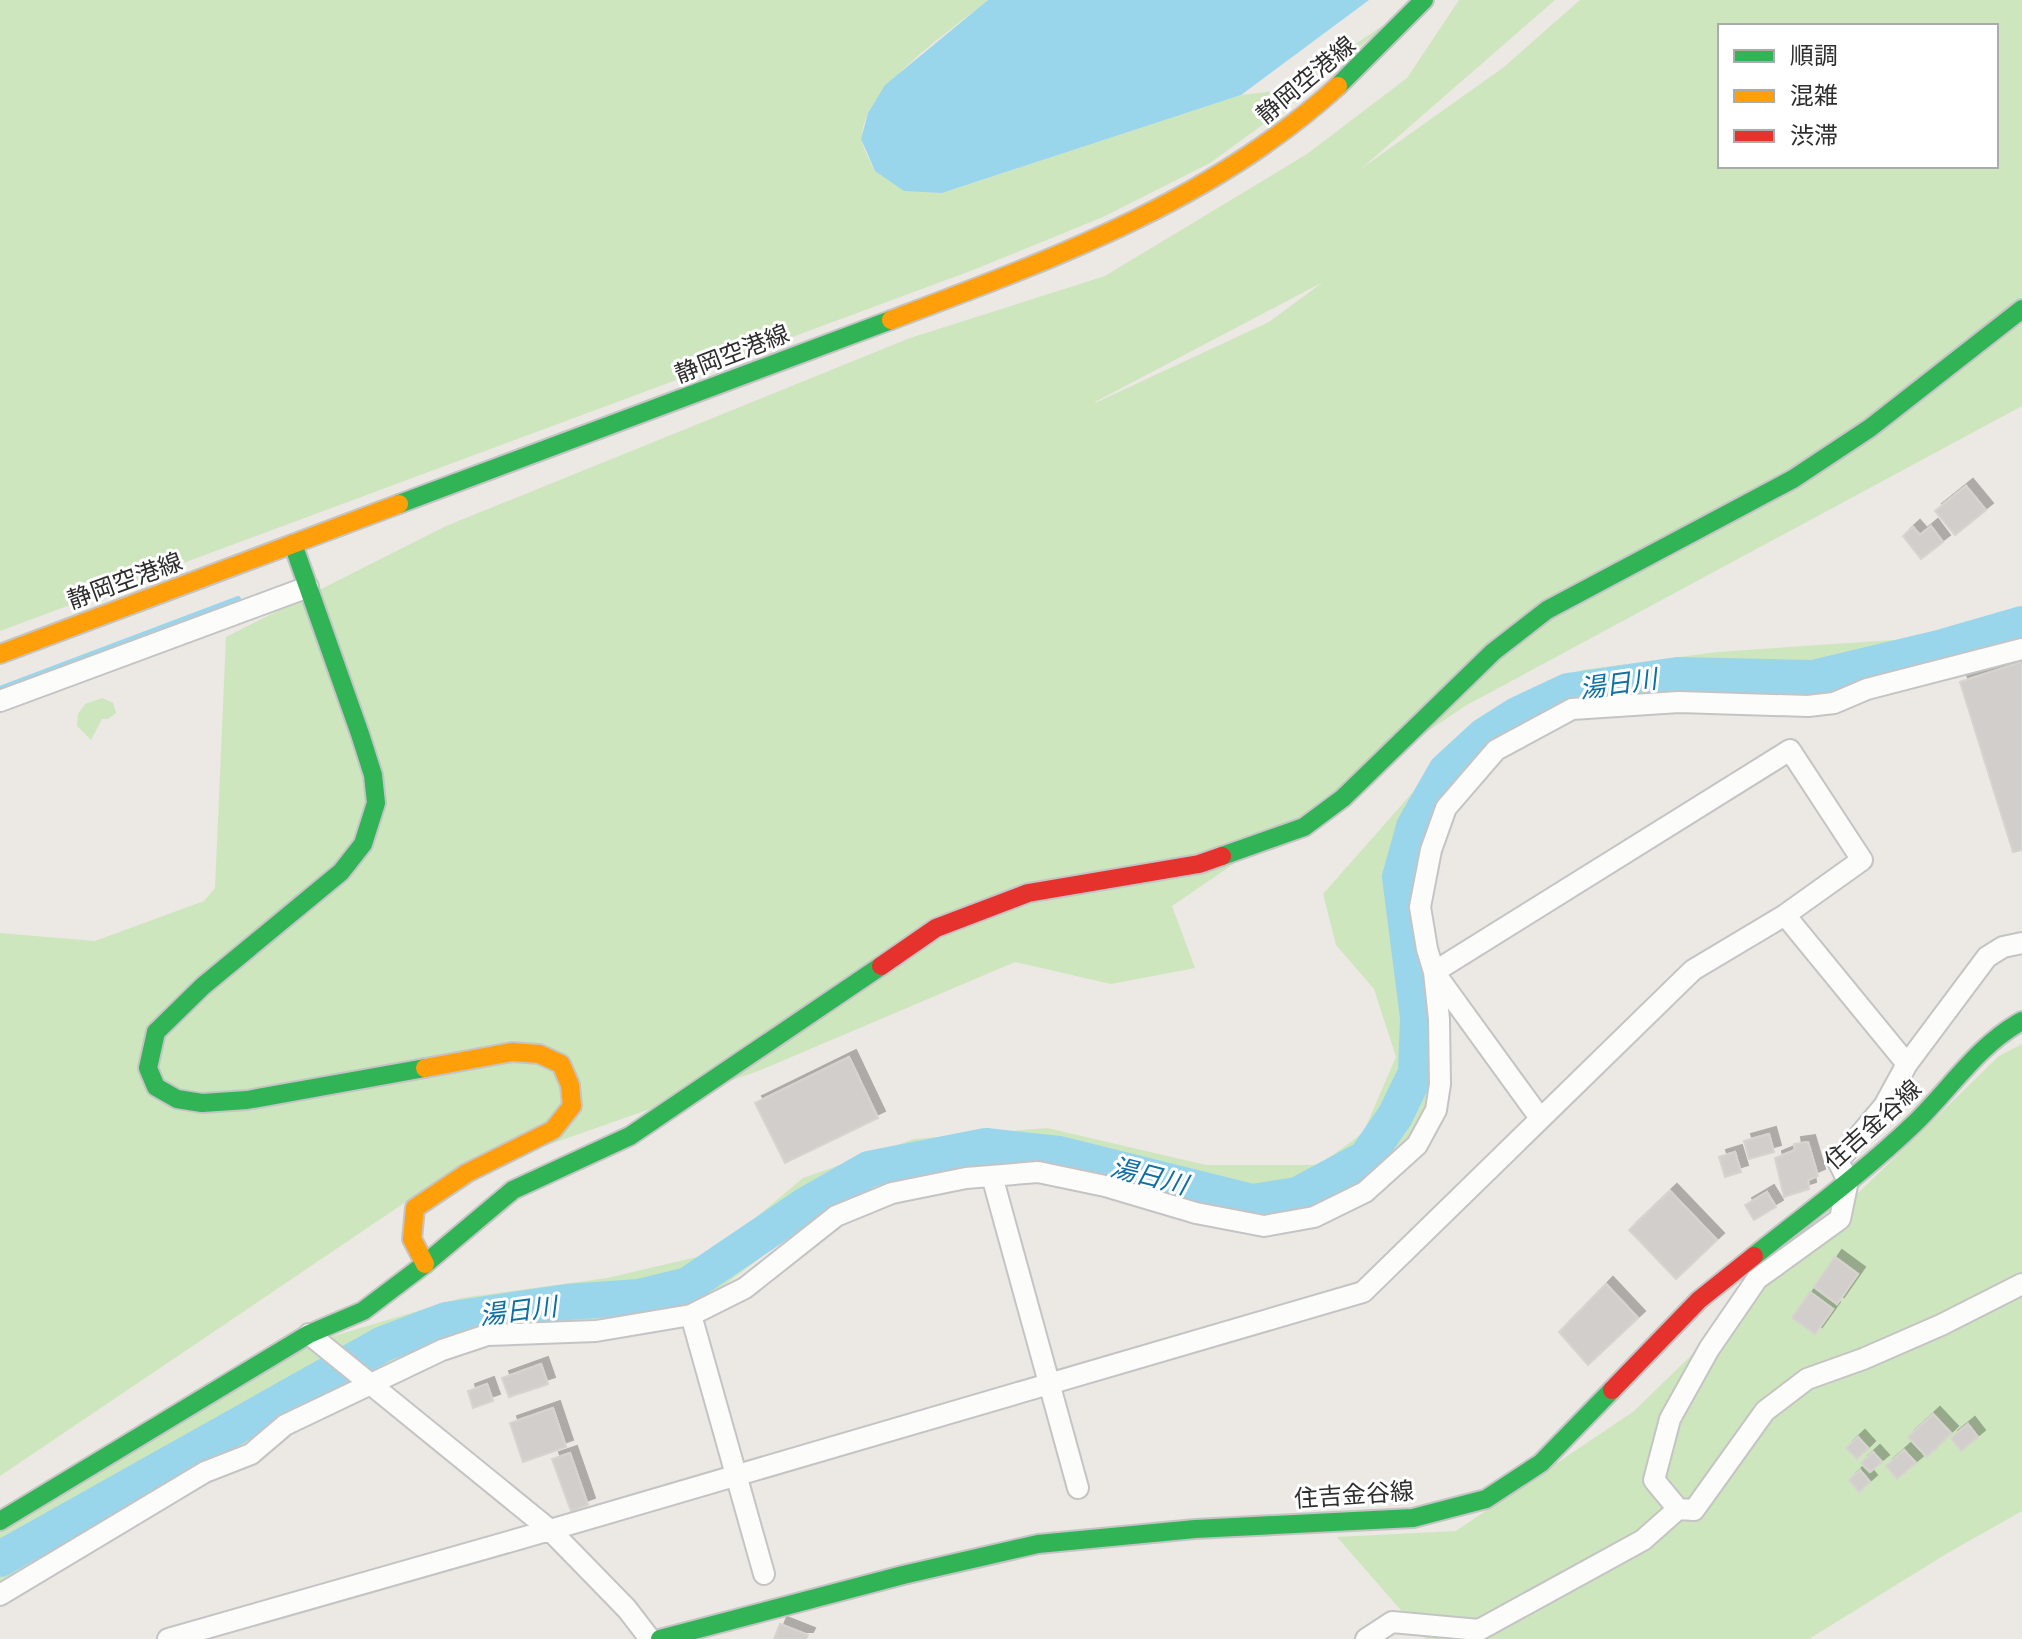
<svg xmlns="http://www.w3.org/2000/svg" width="2022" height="1639" viewBox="0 0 2022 1639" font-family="'Alegreya Sans','Noto Sans JP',sans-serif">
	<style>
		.green { fill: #cee6be; fill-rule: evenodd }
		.water { fill: #99d6ec }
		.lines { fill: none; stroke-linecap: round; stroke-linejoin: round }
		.stream { stroke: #99d6ec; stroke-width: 6 }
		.river { stroke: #99d6ec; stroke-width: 36 }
		.building { fill: #d1cecb; stroke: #d7d4d0; stroke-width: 2; filter: url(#shadow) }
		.street-casing { stroke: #c5c4c5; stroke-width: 24 }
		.fast-casing { stroke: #c5c4c5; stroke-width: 22 }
		.slow-casing { stroke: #c5c4c5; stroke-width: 22 }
		.jam-casing { stroke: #c5c4c5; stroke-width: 22 }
		.street { stroke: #fcfcfb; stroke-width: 20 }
		.fast { stroke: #30b455; stroke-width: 18 }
		.slow { stroke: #ff9f0a; stroke-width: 18 }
		.jam { stroke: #e5322d; stroke-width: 18 }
		.labels { text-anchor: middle; stroke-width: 6; stroke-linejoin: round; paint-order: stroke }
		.street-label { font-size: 24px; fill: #2e2e2e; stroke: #fff }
		.water-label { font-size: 26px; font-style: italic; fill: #0d6fa3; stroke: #fff }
	</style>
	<defs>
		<filter id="shadow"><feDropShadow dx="7" dy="-7" stdDeviation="0" flood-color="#0004"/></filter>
	</defs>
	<rect width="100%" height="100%" fill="#ece8e4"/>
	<!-- green -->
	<path class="green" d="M0 0H988C952 30 863 88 862 137 861 147 871 162 875 171L942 193 1241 95 1289 89 1391 20 1301 97 1210 163 1103 217 973 270 0 631Z
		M1459 0H1555L1362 168 1504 67 1580 0H2022V406L1465 706 1172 906 1195 968 1111 984 1015 962 761 1070 428 1187 0 1476V933L95 941 204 901 215 888 226 637 446 526 910 338 1105 276 1307 154 1407 78ZM1720 26H1996V166H1720ZM1323 282 1269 322 1095 403V402Z
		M2022 614V642L1822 692 1570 702 1492 745 1432 817 1422 965 1431 1092 1412 1143 1368 1180 1298 1220 1202 1210 1127 1184 1012 1162 837 1199 713 1294 636 1316 493 1328 391 1363 0 1587V1531L317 1341 461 1298 607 1278 714 1253 803 1178 914 1139 1047 1128 1206 1165H1319L1363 1133 1396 1057 1374 989 1336 945 1323 894 1466 732 1582 670 1717 652 1953 636Z
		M102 698 113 703 116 713 108 719H102L91 740 77 726 78 714 85 704Z
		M2022 1044V1511L1946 1554 1809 1639H1426L1337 1537 1456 1531 1634 1411 1999 1056Z"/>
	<!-- water -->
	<path class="water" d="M988 0H1369L1241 95 942 193 904 191 875 171 861 139 868 113 885 85Z"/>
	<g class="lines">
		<!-- stream -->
		<path class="stream" d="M0 689 238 599"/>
		<!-- river -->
		<path class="river" d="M0 1559 383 1344 446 1320 567 1302 639 1297 688 1285 806 1205 869 1169 986 1146 1059 1154 1252 1202 1297 1195 1366 1158 1395 1116 1416 1073 1418 1017 1400 877 1414 827 1446 771 1484 736 1517 715 1568 691 1678 675 1813 678 1939 648 2022 624"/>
	</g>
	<!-- building -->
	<path class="building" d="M1966 486 1986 510 1955 535 1935 511Z
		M1931 526 1943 542 1921 559 1903 536 1913 527 1920 535Z
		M2022 662V850L2013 852 1960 682Z
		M849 1057 878 1118 785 1163 755 1103Z
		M1769 1134 1774 1152 1749 1159 1744 1141Z
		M1808 1142 1818 1176 1808 1180 1809 1189 1784 1197 1775 1158 1795 1150 1794 1144Z
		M1735 1152 1741 1172 1725 1177 1719 1157Z
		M1670 1191 1717 1240 1676 1279 1629 1230Z
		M1767 1192 1776 1207 1754 1220 1745 1205Z
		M1835 1257 1858 1274 1837 1304 1814 1287Z
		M1606 1284 1638 1318 1588 1365 1559 1332Z
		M1810 1292 1833 1309 1815 1334 1792 1318Z
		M541 1364 548 1384 509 1397 502 1378Z
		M487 1384 493 1401 473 1408 468 1391Z
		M553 1408 566 1447 523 1462 510 1423Z
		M1933 1414 1951 1433 1927 1457 1908 1437Z
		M1968 1424 1978 1437 1961 1451 1951 1438Z
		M1858 1437 1868 1448 1857 1459 1846 1448Z
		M1904 1450 1916 1463 1897 1479 1886 1466Z
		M1873 1452 1882 1462 1870 1472 1861 1463Z
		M570 1453 588 1505 571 1511 552 1459Z
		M1860 1470 1870 1482 1859 1492 1849 1480Z
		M780 1624 808 1635 806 1639H774Z"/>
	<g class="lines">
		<defs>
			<path id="street" d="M0 701 308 587
				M1785 915 1907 1064
				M2022 943 2003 947 1987 957 1907 1064 1884 1106 1838 1161 1848 1181 1840 1219 1757 1279 1709 1349 1670 1419 1654 1480 1678 1509 1694 1510 1765 1411 1807 1379 1863 1359 1941 1325 2022 1284
				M992 1176 1078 1488
				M691 1315 764 1574
				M309 1334 550 1530 627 1609 650 1639
				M0 1595 205 1472 251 1454 285 1425 442 1350 487 1335 596 1331 691 1315 745 1288 836 1216 892 1193 966 1178 1038 1172 1105 1186 1196 1213 1264 1226 1314 1217 1365 1192 1417 1145 1436 1110 1440 1084 1439 1019 1434 972 1427 949 1420 907 1431 850 1446 808 1496 750 1572 709 1679 702 1808 706 1834 703 1867 689 2022 649
				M168 1639 550 1530 1363 1292 1693 970 1785 915 1862 860 1790 750 1434 972 1540 1118
				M1366 1639 1392 1622 1479 1630 1643 1540 1678 1509"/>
			<path id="fast" d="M1338 86 1424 0
				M399 504 891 320
				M293 544 360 734 373 775 376 803 363 844 341 872 203 986 156 1032 148 1068 156 1087 177 1099 202 1103 247 1100 425 1068
				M1222 856 1304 827 1343 798 1493 652 1547 610 1793 479 1870 428 2022 309
				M1754 1256C1808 1213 1865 1171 1915 1123 1950 1089 1979 1044 2022 1021
				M0 1521 309 1334 363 1311 425 1264 513 1190 630 1136 881 966
				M660 1639 903 1575 1038 1544 1195 1529 1413 1518 1486 1499 1541 1463 1612 1390"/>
			<path id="slow" d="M891 320C1050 260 1211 202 1338 86
				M0 654 399 504
				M425 1068 512 1052 539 1054 561 1064 570 1085 572 1106 553 1130 467 1173 415 1208 412 1239 425 1264"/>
			<path id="jam" d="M881 966 936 928 1028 893 1199 864 1222 856
				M1612 1390 1699 1300 1754 1256"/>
		</defs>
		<!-- street casing -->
		<use href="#street" class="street-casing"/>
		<!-- fast casing -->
		<use href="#fast" class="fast-casing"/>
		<!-- slow casing -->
		<use href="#slow" class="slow-casing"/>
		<!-- jam casing -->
		<use href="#jam" class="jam-casing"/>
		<!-- street -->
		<use href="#street" class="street"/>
		<!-- fast -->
		<use href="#fast" class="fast"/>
		<!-- slow -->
		<use href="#slow" class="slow"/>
		<!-- jam -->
		<use href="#jam" class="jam"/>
	</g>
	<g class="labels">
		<!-- street labels -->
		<g class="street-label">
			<text transform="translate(1306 80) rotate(-40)" y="8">静岡空港線</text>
			<text transform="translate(732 354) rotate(-21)" y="8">静岡空港線</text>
			<text transform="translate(125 581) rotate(-20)" y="8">静岡空港線</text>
			<text transform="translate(1873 1125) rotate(-42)" y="8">住吉金谷線</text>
			<text transform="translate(1354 1495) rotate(-4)" y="8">住吉金谷線</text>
		</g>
		<!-- water labels -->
		<g class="water-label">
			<text transform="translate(1618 684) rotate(-8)" y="9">湯日川</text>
			<text transform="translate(1149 1176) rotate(14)" y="9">湯日川</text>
			<text transform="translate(518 1311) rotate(-7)" y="9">湯日川</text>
		</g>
	</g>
	<!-- legend -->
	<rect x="1718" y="24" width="280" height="144" fill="#ffffff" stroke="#ababab" stroke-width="2"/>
	<rect x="1734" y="50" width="40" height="12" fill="#30b455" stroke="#ababab" stroke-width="2"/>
	<text x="1790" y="64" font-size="24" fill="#2e2e2e">順調</text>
	<rect x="1734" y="90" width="40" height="12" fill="#ff9f0a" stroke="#ababab" stroke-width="2"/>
	<text x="1790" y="104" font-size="24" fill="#2e2e2e">混雑</text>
	<rect x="1734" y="130" width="40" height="12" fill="#e5322d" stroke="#ababab" stroke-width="2"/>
	<text x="1790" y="144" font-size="24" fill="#2e2e2e">渋滞</text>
</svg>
